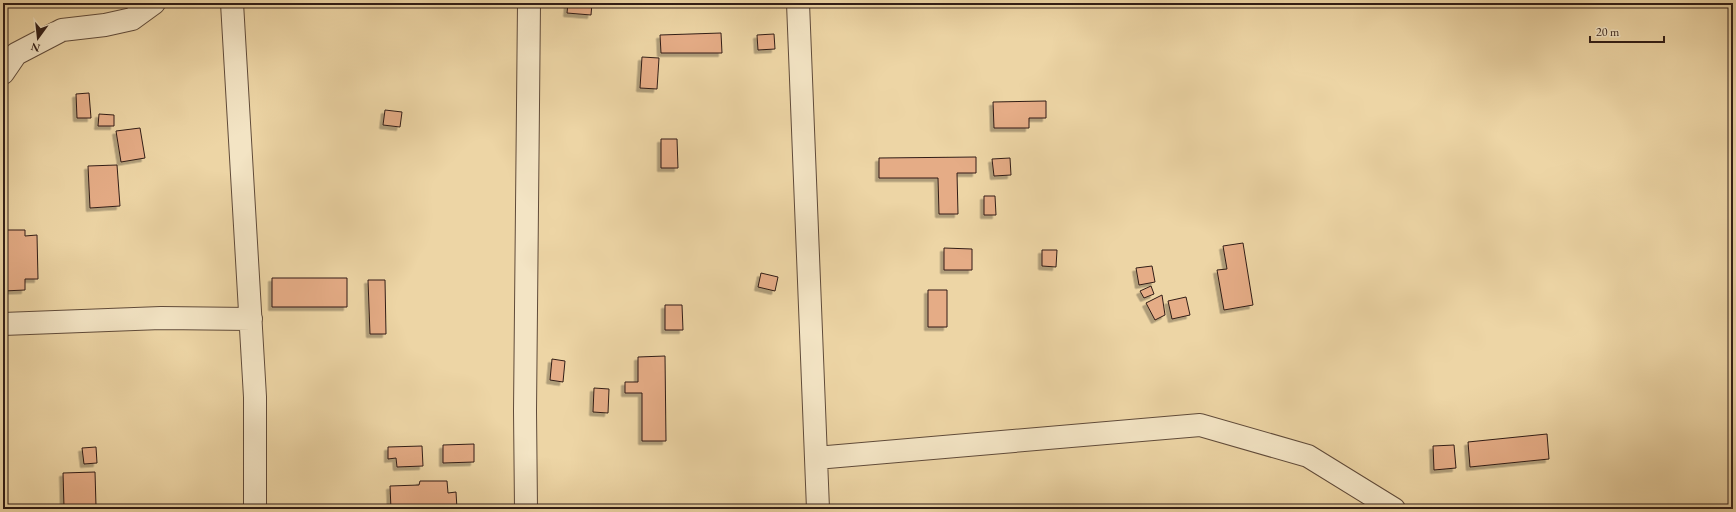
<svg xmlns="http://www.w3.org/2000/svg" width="1736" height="512" viewBox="0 0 1736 512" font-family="'EB Garamond',serif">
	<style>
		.building { fill: #e5ac86; stroke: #311d16; filter: url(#shadow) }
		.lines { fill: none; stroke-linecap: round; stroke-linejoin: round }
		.minor-casing { stroke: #604b3a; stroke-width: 24 }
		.minor { stroke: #f3e4c4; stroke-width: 22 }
	</style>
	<defs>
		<filter id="shadow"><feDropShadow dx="-3.5" dy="3.5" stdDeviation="0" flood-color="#0004"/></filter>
	</defs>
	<rect width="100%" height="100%" fill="#edd5a5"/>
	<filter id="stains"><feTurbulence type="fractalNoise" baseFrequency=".005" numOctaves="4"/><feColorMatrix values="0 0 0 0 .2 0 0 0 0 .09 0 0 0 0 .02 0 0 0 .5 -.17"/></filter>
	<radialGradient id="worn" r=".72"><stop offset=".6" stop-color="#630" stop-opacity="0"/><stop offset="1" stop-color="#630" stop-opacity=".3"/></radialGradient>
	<!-- building -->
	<path class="building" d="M568 3H592L591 15 567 13Z
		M721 33 722 53H661L660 35Z
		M774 34 775 49 758 50 757 35Z
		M642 57 659 58 657 89 640 88Z
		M89 93 91 118H77L76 94Z
		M1046 101V118H1029V128H994L993 102Z
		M385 110 402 112 400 127 383 125Z
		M99 114 114 115V126H98Z
		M140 128 145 158 121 162 116 131Z
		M661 139H677L678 168H661Z
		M976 157V173H957L958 214H939L938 178H879V158Z
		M1010 158 1011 175 994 176 992 159Z
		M117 165 120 206 90 208 88 166Z
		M984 196H995L996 215H984Z
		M3 230H25V236L37 235 38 279H25V290L3 291Z
		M1243 243 1253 305 1224 310 1217 270 1227 269 1223 246Z
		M944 248 972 249V270H944Z
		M1042 250H1057L1056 267 1042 266Z
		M1152 266 1155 282 1139 285 1136 268Z
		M761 273 778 277 775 291 758 287Z
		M272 278H347V307H272Z
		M368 280H385L386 334H370Z
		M1151 286 1154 294 1144 298 1140 291Z
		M928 290H947V327H928Z
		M1162 295 1165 315 1155 320 1146 303Z
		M1186 297 1190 315 1172 319 1168 301Z
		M665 305H682L683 330H665Z
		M665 356 666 441H642V393H625V382H638V357Z
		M552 359 565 361 563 382 550 380Z
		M594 388 609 389 608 413 593 412Z
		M1547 434 1549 459 1470 467 1468 442Z
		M474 444V462L443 463V445Z
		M1454 445 1456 468 1434 470 1433 446Z
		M422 446 423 466 397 467 396 458 388 459V447Z
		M96 447 97 463 84 464 82 448Z
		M95 472 96 506 64 507 63 473Z
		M420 481H447L448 493 456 492 457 509H391L390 486 419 485Z"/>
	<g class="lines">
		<defs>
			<path id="minor" d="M232 3 255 397V509
				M798 3 818 509
				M3 73 16 54 62 30 105 25 132 19 154 3
				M3 324 161 318 251 319
				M816 458 1200 425 1308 456 1394 509
				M526 509 525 411 529 3"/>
		</defs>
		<!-- minor casing -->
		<use href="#minor" class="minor-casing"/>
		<!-- minor -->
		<use href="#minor" class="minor"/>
	</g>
	<!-- margin -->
	<rect width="1736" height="512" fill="none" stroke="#edd5a5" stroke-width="16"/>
	<rect x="4" y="4" width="1728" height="504" fill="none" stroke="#311d16" stroke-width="2"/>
	<rect x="8" y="8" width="1720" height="496" fill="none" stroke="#311d16"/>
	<!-- north arrow -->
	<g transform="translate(38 38) rotate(195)" stroke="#f3e4c4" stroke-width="3" paint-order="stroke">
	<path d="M0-3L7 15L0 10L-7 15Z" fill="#311d16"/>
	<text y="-6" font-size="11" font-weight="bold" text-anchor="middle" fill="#311d16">N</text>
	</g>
	<!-- scale -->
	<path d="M1590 36v6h74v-6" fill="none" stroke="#311d16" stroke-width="2"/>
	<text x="1596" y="36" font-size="12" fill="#311d16" stroke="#f3e4c4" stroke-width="3" paint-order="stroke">20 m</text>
	<rect width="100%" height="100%" filter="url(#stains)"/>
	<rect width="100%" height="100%" fill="url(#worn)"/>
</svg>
